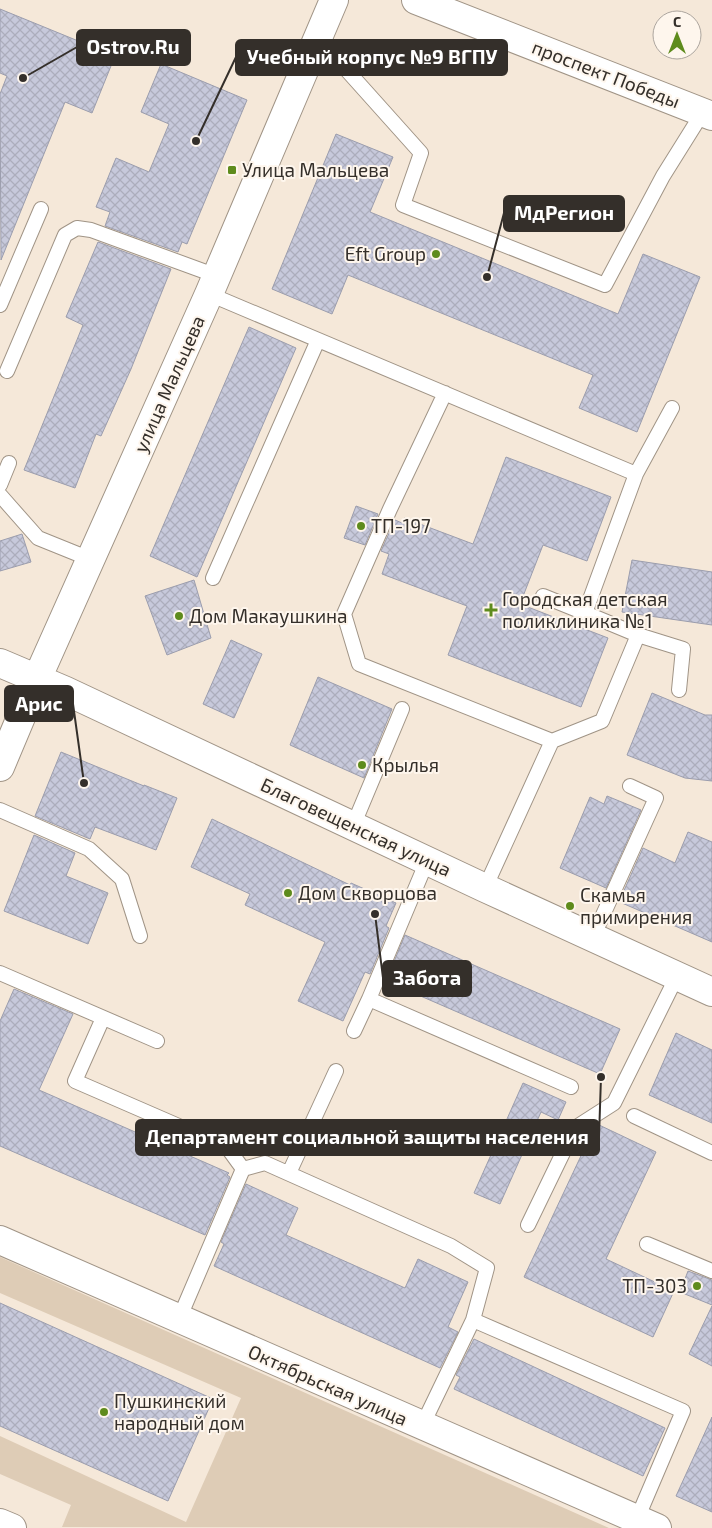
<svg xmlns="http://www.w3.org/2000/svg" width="712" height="1528" viewBox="0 0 712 1528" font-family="'Exo 2',sans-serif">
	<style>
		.green { fill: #deccb6 }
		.building { fill: url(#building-cross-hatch); stroke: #9b9dad }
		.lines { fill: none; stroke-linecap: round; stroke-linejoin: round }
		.lane-casing { stroke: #a09486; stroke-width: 16 }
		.street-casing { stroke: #a09486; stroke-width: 30 }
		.secondary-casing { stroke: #a09486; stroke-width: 30 }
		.lane { stroke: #fff; stroke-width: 14 }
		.street { stroke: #fff; stroke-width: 28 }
		.secondary { stroke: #fff; stroke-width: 28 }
		.poi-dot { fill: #5e8b1c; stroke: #fef6ed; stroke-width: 2 }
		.labels { text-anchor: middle; stroke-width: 4; stroke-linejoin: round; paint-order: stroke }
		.street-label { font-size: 19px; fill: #342f2a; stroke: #fef6ed }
		.poi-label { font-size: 19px; fill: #342f2a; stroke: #fef6ed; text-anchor: start }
		.leader { fill: none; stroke: #342f2a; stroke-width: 2 }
		.callout-dot { fill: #342f2a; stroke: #fef6ed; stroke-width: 2 }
		.callout { fill: #342f2a; stroke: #342f2a; stroke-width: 2 }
		.callout-label { font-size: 20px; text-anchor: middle; font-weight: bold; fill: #fff }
	</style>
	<defs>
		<pattern id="building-cross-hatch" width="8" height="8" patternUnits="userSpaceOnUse" patternTransform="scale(1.25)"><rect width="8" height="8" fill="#c7c9db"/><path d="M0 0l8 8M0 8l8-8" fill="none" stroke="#acadbc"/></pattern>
	</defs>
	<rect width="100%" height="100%" fill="#f5e8d9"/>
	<!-- green -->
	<path class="green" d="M0 1257 609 1528 62 1527 71 1505 0 1474V1436L186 1522 241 1398 0 1293Z"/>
	<!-- building -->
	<path class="building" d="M0 9 115 56 92 113 65 102 1 260 0 94 7 76 0 73Z
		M161 64 247 100 187 244 182 242 178 252 105 226 110 212 96 207 116 158 149 172 169 124 141 112Z
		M336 134 393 157 370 212 618 314 643 254 700 277 637 432 579 408 593 375 348 275 332 314 272 289Z
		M98 242 171 269 131 369 101 436 96 434 75 488 24 470 83 325 66 317Z
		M249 327 296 348 197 577 150 556Z
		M506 457 611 497 587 561 543 545 520 604 608 638 581 707 448 655 467 606 382 574 389 554 381 551 395 520 402 523 404 518 473 544Z
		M356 506 378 514 365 545 344 538Z
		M22 534 31 562 0 571V541Z
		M632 560 712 572V625L622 612Z
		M194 580 211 638 167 655 145 596Z
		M231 640 262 654 234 718 203 704Z
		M318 677 392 709 364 778 290 745Z
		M652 693 705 715H712V781L685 778 627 755Z
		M61 752 144 786V785L177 798 156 850 95 827 90 839 35 816Z
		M607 796 641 810 606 888 560 868 590 797 604 804Z
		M212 819 350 885 351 883 396 903 386 926 389 928 370 974 365 972 343 1021 298 1001 325 942 245 905 250 894 191 867Z
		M688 832 712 842V942L622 903 625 896 622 895 643 848 675 863Z
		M34 835 75 853 66 876 108 893 88 944 4 911Z
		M405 935 620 1029 600 1074 386 981Z
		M14 989 73 1014 39 1090 229 1173 227 1175 230 1177 205 1235 0 1146V1021Z
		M676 1033 712 1050V1123L649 1095Z
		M523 1083 566 1102 558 1120 541 1112 500 1204 474 1193Z
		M597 1124 656 1152 606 1259 674 1291 653 1337 524 1277 595 1126Z
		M246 1184 298 1208 286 1235 405 1288 418 1259 468 1282 448 1327 458 1332 440 1368 214 1266 224 1244 221 1242Z
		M688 1271 712 1280V1305L680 1292Z
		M0 1303 213 1399 168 1501 0 1426Z
		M712 1306V1366L689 1354Z
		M474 1339 665 1428 643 1476 454 1389 460 1377 456 1375Z
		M712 1417V1512L676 1496Z"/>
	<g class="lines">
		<defs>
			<path id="lane" d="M318 38 421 153 403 205 605 285 663 176 703 112
				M209 294 636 474 585 613 543 596
				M0 305 41 209
				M7 371 65 235 77 228 91 230 217 276
				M445 393 390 509 344 614 359 664 552 741
				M636 474 672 408
				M0 485 9 463
				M0 495 38 538 90 559
				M213 578 318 340
				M638 635 683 649 679 690
				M0 810 89 849 122 879 140 936
				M353 826 402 709
				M427 861 369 999 571 1087
				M485 888 552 741 602 721 638 635 585 613
				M593 937 656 798 630 786
				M0 973 157 1041
				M103 1018 75 1081 227 1147 243 1169 265 1163 451 1246 487 1268 473 1320
				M354 1031 369 999
				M634 1116 712 1153
				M289 1173 336 1071
				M528 1225 575 1128 614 1103 677 976
				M647 1244 712 1271
				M179 1319 243 1169
				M422 1426 473 1320 683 1411 637 1519"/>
			<path id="street" d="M0 663 66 691 485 888 712 992
				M0 767 37 679 209 294 334 0
				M0 1240 657 1528"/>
			<path id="secondary" d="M416 0 712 116
				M0 1523 12 1528"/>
		</defs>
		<!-- lane casing -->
		<use href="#lane" class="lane-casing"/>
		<!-- street casing -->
		<use href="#street" class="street-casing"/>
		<!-- secondary casing -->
		<use href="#secondary" class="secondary-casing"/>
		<!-- lane -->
		<use href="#lane" class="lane"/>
		<!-- street -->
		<use href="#street" class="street"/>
		<!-- secondary -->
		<use href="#secondary" class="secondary"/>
	</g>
	<!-- markers -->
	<g class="poi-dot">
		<rect x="227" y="165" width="10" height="10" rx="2.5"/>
		<circle cx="436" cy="254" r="5"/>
		<circle cx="361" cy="526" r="5"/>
		<path d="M488.5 602.5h5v5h5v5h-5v5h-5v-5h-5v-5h5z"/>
		<circle cx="179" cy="616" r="5"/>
		<circle cx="362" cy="765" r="5"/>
		<circle cx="288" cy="893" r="5"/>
		<circle cx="570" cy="906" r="5"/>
		<circle cx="697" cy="1286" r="5"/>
		<circle cx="104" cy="1412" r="5"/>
	</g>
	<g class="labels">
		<!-- street labels -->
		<g class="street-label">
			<text transform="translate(606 74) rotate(21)" y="7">проспект Победы</text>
			<text transform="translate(169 384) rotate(-66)" y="7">улица Мальцева</text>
			<text transform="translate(356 827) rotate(25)" y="7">Благовещенская улица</text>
			<text transform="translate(328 1385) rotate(24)" y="7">Октябрьская улица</text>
		</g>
		<!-- poi labels -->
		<g class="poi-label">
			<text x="242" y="177">Улица Мальцева</text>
			<text x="426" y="261" text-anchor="end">Eft Group</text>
			<text x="371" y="533">ТП-197</text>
			<text x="502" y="606">Городская детская<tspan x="502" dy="22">поликлиника №1</tspan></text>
			<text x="189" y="623">Дом Макаушкина</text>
			<text x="372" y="772">Крылья</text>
			<text x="298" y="900">Дом Скворцова</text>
			<text x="580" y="902">Скамья<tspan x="580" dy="22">примирения</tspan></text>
			<text x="687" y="1293" text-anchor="end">ТП-303</text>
			<text x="114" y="1408">Пушкинский<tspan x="114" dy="22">народный дом</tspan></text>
		</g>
	</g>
	<!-- callouts -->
	<path class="leader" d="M23 78L77 47M196 141L236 57M487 277L504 213M84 783L73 704M375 914L383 978M601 1077L599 1137"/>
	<g class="callout-dot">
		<circle cx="23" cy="78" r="5"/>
		<circle cx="196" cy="141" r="5"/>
		<circle cx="487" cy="277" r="5"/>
		<circle cx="84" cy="783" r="5"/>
		<circle cx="375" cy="914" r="5"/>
		<circle cx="601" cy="1077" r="5"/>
	</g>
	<g class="callout">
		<rect x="77" y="30" width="113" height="35" rx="5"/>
		<rect x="236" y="40" width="271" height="35" rx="5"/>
		<rect x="504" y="196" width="120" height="35" rx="5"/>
		<rect x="5" y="686" width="68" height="35" rx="5"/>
		<rect x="383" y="961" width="88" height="35" rx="5"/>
		<rect x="136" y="1120" width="463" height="35" rx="5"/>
	</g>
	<g class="callout-label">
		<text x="133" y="54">Ostrov.Ru</text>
		<text x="372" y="64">Учебный корпус №9 ВГПУ</text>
		<text x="564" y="220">МдРегион</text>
		<text x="39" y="711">Арис</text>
		<text x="427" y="985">Забота</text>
		<text x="367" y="1144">Департамент социальной защиты населения</text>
	</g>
	<!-- north arrow -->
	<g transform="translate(677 35)"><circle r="24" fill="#fef6ed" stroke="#ada69f"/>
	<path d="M0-4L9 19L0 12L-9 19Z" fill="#5e8b1c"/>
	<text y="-8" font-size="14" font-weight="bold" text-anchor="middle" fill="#342f2a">С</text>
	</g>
</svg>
